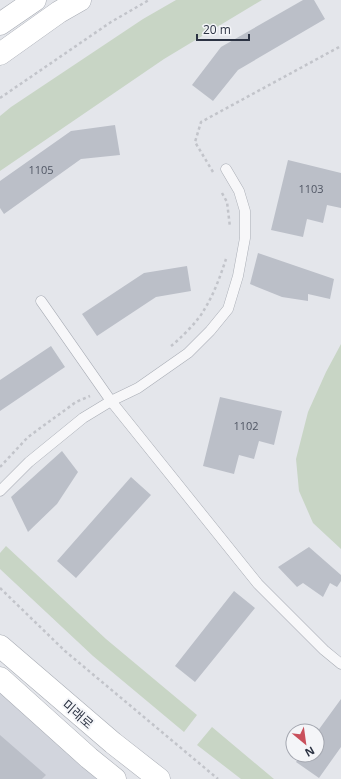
<svg xmlns="http://www.w3.org/2000/svg" width="341" height="779" viewBox="0 0 341 779" font-family="'Open Sans','Noto Sans KR',sans-serif">
	<style>
		.built { fill: #d2d5dd }
		.green { fill: #c8d5c5 }
		.building { fill: #bbbfc8 }
		.lines { fill: none; stroke-linecap: round; stroke-linejoin: round }
		.lane-casing { stroke: #a9adb5; stroke-width: 11 }
		.secondary-casing { stroke: #a9adb5; stroke-width: 23 }
		.path { stroke: #c2c4ca; stroke-width: 2.5; stroke-dasharray: 3 3; stroke-linecap: butt }
		.lane { stroke: #f7f7f9; stroke-width: 10 }
		.secondary { stroke: #fff; stroke-width: 22 }
		.labels { text-anchor: middle; stroke-width: 4; stroke-linejoin: round; paint-order: stroke }
		.number-label { font-size: 11px; fill: #505664 }
		.street-label { font-size: 13px; fill: #2c3343; stroke: #f4f5f8 }
	</style>
	<rect width="100%" height="100%" fill="#e4e6eb"/>
	<!-- built -->
	<path class="built" d="M0 685 104 779H0Z"/>
	<!-- green -->
	<path class="green" d="M176 0H262L164 59 0 171V116L11 107 143 19Z
		M341 344V549L313 523 299 491 296 459 308 412 326 372Z
		M6 546 106 639 197 715 184 732 93 656 0 569V553Z
		M212 727 274 779H241L197 745Z"/>
	<!-- building -->
	<path class="building" d="M303 0H314L325 19 238 70 213 101 192 85 221 47Z
		M115 125 120 155 81 159 4 214 0 208V181L71 131Z
		M288 160 341 173V208L327 205 323 223 307 219 303 237 271 230Z
		M258 253 334 279 330 299 308 294V301L282 297 250 284Z
		M187 266 191 291 156 297 97 336 82 314 144 273Z
		M51 346 65 367 0 411V380Z
		M220 397 282 411 274 445 259 441 254 459 239 455 234 474 203 466Z
		M62 451 78 472 57 504 28 532 11 497Z
		M131 477 151 495 76 578 57 561Z
		M309 547 341 575V581L337 587 330 583 323 597 303 583 297 587 278 567Z
		M234 591 255 608 195 682 175 666Z
		M341 699V747L319 778 296 762 301 755H317V732Z
		M0 735 46 775 42 779H0Z"/>
	<g class="lines">
		<defs>
			<path id="lane" d="M41 301 111 401 258 584 324 650 341 664
				M0 491 29 462 83 418 111 401 138 388 188 353 210 331 228 309 238 276 245 238V211L239 191 226 169"/>
			<path id="secondary" d="M0 24 35 0
				M0 54 59 12 80 0
				M0 646 113 743 159 779
				M0 678 89 758 115 779"/>
		</defs>
		<!-- lane casing -->
		<use href="#lane" class="lane-casing"/>
		<!-- secondary casing -->
		<use href="#secondary" class="secondary-casing"/>
		<!-- path -->
		<path class="path" d="M0 98 111 22 149 0
			M213 172 195 142 201 122 341 46
			M222 193 227 202 230 227
			M171 346C180 339 199 320 204 310 214 294 220 277 226 259
			M0 467 28 437 76 402 90 396
			M0 588 65 651 218 779"/>
		<!-- lane -->
		<use href="#lane" class="lane"/>
		<!-- secondary -->
		<use href="#secondary" class="secondary"/>
	</g>
	<g class="labels">
		<!-- number labels -->
		<g class="number-label">
			<text x="41" y="174">1105</text>
			<text x="311" y="193">1103</text>
			<text x="246" y="430">1102</text>
		</g>
		<!-- street labels -->
		<g class="street-label">
			<text transform="translate(78 714) rotate(41)" y="5">미래로</text>
		</g>
	</g>
	<!-- north arrow -->
	<g transform="translate(305 743) rotate(151)"><circle r="19" fill="#f4f5f8" stroke="#a4a7b0"/>
	<path d="M0-3L7 15L0 10L-7 15Z" fill="#c9505c"/>
	<text y="-6" font-size="11" font-weight="bold" text-anchor="middle" fill="#2c3343">N</text>
	</g>
	<!-- scale -->
	<path d="M197 34v6h52v-6" fill="none" stroke="#2c3343" stroke-width="2"/>
	<text x="203" y="34" font-size="12" fill="#2c3343" stroke="#f4f5f8" stroke-width="3" paint-order="stroke">20 m</text>
</svg>
